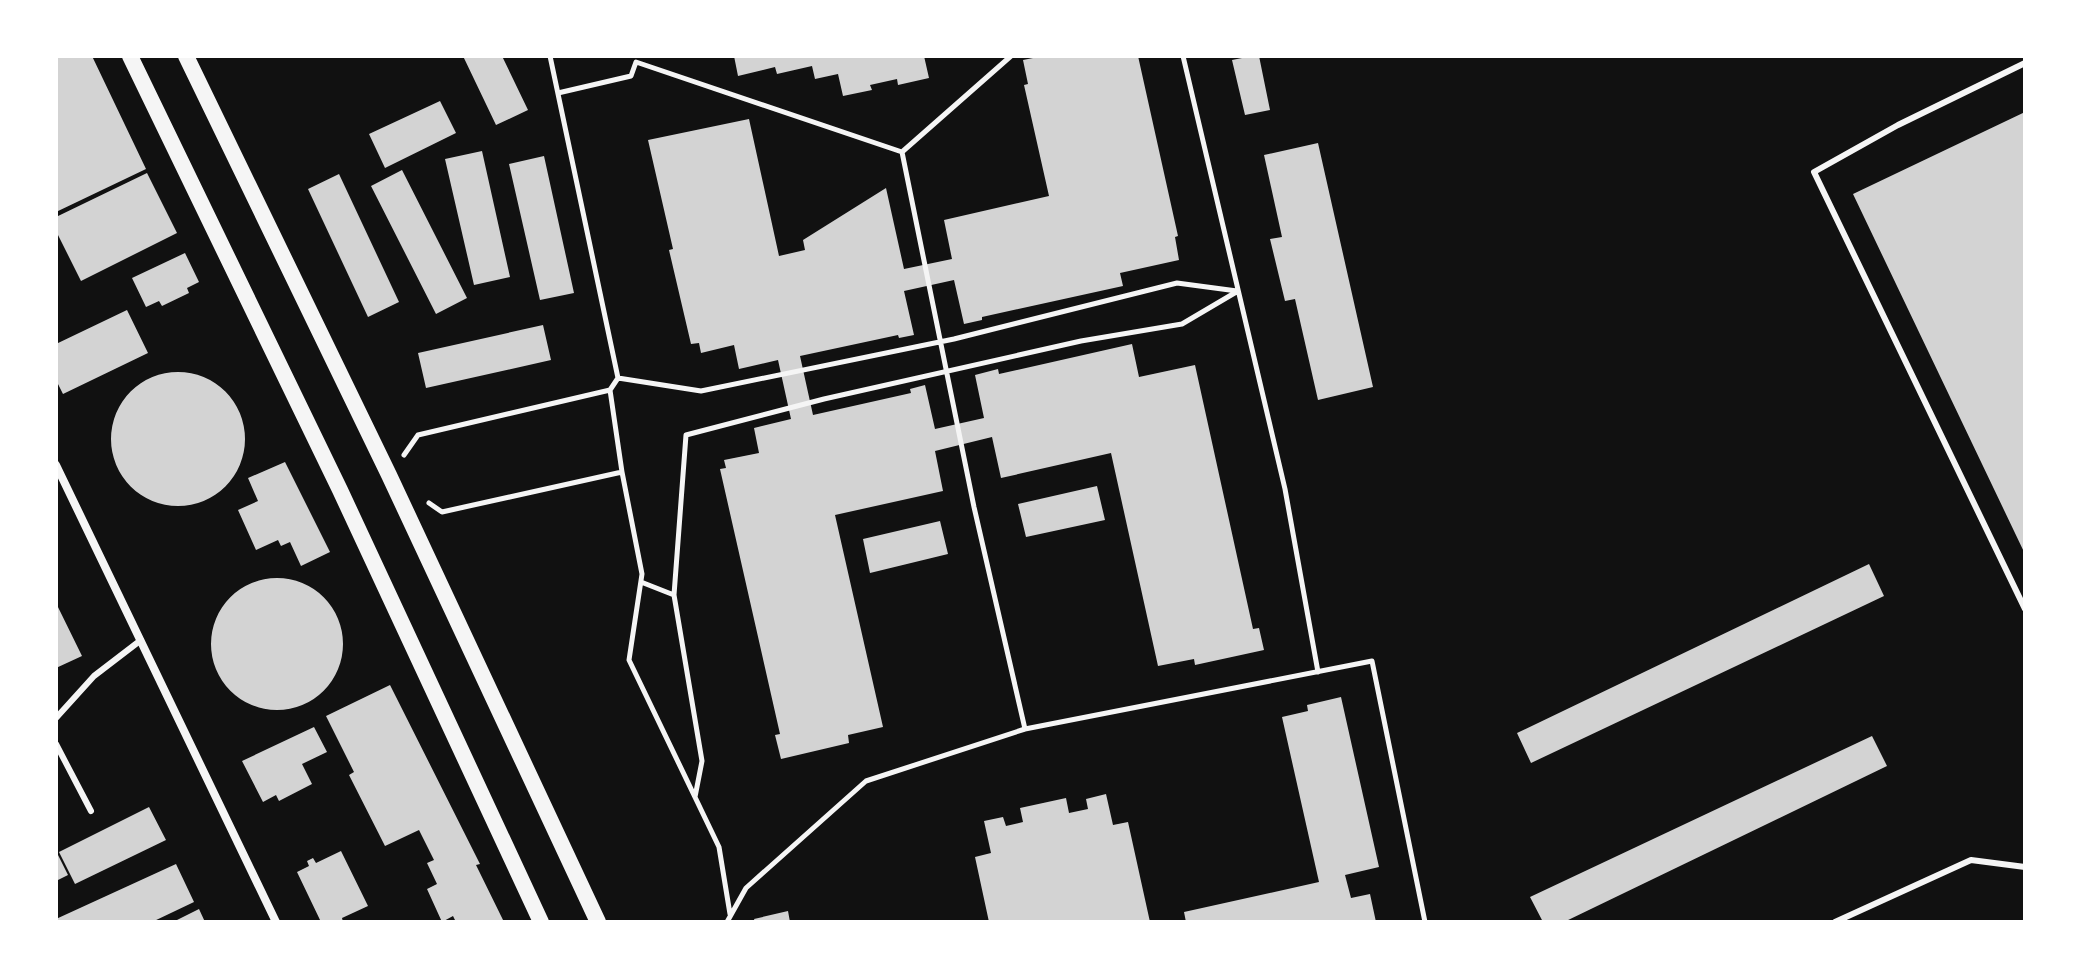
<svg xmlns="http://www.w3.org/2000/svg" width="2081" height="978" viewBox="0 0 2081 978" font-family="'Roboto Serif',serif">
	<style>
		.building { fill: #d3d3d3 }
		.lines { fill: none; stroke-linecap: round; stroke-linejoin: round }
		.path { stroke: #f5f5f5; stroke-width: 5 }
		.service { stroke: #f5f5f5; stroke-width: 6 }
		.minor { stroke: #f5f5f5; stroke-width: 8 }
		.secondary { stroke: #f5f5f5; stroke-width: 16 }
	</style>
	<rect width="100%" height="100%" fill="#111"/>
	<!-- building -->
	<path class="building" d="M56 56H92L146 169 56 212Z
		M463 56H502L528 110 496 125Z
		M734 56H924L929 78 898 85 897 79 870 85 872 90 843 96 838 74 815 79 812 66 777 74 775 67 738 76Z
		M1043 56H1138L1178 236 1175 237 1179 260 1120 273 1123 286 982 317V320L964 324 954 280 904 291 914 335 899 338 898 335 800 356 813 415 911 393 910 389 925 385 935 429 984 418 975 375 998 369 999 374 1132 344 1139 377 1195 365 1253 629 1259 628 1264 650 1195 665 1194 659 1158 666 1111 453 1001 478 992 437 935 451 943 491 835 515 883 727 848 735 849 743 781 759 775 735 780 734 720 469 726 468 724 460 759 453 754 428 791 419 778 360 739 369 734 345 701 353 699 343 691 344 669 250 673 249 648 140 749 119 779 256 805 250 803 240 886 188 904 269 952 259 944 220 1049 196 1024 85 1028 84 1023 60Z
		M1252 56H1259L1270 110 1245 115 1232 60Z
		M440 101 456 133 385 168 369 134Z
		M2025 112V554L1853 194Z
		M1318 143 1373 387 1318 400 1295 299 1285 301 1270 239 1282 237 1264 155Z
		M482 151 510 277 474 285 445 159Z
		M544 156 574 293 540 300 509 164Z
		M402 170 467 298 436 314 371 186Z
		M147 173 177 233 81 281 56 231V217Z
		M339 174 399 302 368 317 308 189Z
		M185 253 199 282 187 288 189 293 162 306 159 301 146 307 132 278Z
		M127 310 148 353 63 394 56 380V344Z
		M543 325 551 360 426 388 418 353Z
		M111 439a67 67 0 1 1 134 0a67 67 0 1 1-134 0Z
		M285 462 330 552 301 566 290 542 281 546 278 540 256 550 238 510 258 501 248 478Z
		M1097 486 1105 520 1026 537 1018 504Z
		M940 521 948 554 870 573 863 539Z
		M1869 564 1884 596 1531 763 1517 733Z
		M211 644a66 66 0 1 1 132 0a66 66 0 1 1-132 0Z
		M56 603 82 656 56 668Z
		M390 685 480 864 476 865 504 922H456L453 916 442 922 427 889 437 884 427 863 434 860 419 830 385 846 349 775 354 772 326 716Z
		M1341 697 1379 867 1345 875 1351 898 1370 894 1376 922H1186L1184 912 1319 882 1282 717 1308 711 1307 705Z
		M314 727 327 752 302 764 312 784 279 801 276 795 263 802 242 761Z
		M1872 736 1887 766 1564 922H1543L1530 897Z
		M1106 794 1113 825 1128 822 1150 922H989L975 857 991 853 984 821 1003 817 1006 826 1023 822 1020 808 1066 798 1069 813 1088 809 1086 799Z
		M149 807 166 840 75 884 59 852Z
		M56 851 68 875 56 881Z
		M341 851 368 906 342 918 343 922H321L297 872 309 866 307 861 313 858 316 863Z
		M176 864 194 902 152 922H56V919Z
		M199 909 205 922H173Z
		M788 911 790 922H755L754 919Z"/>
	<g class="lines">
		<!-- path -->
		<path class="path" d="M1183 56 1285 489 1318 672
			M558 93 631 76 636 62 902 152
			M902 152 974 507 1025 729
			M902 152 1011 56
			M618 378 701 391 954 339 1177 283 1237 291
			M404 455 418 435 610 390 618 378 550 56
			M622 472 642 574 629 660 719 847 730 914
			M429 503 442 512 622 472 610 390
			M641 582 674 595 702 761 695 797
			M674 595 686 435 824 399 1081 341 1182 324 1238 291
			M727 922 746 888 866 781 1025 729 1372 661 1425 922"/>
		<!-- service -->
		<path class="service" d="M2025 63 1898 125 1814 172 2025 609
			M56 718 94 676 141 640
			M56 744 91 811
			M1835 922 1971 860 2025 867"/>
		<!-- minor -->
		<path class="minor" d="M56 465 276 922"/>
		<!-- secondary -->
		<path class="secondary" d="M130 56 340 490 541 922
			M186 56 389 475 598 922"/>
	</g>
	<!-- border -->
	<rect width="2081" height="978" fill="none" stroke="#ffffff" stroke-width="116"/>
</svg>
